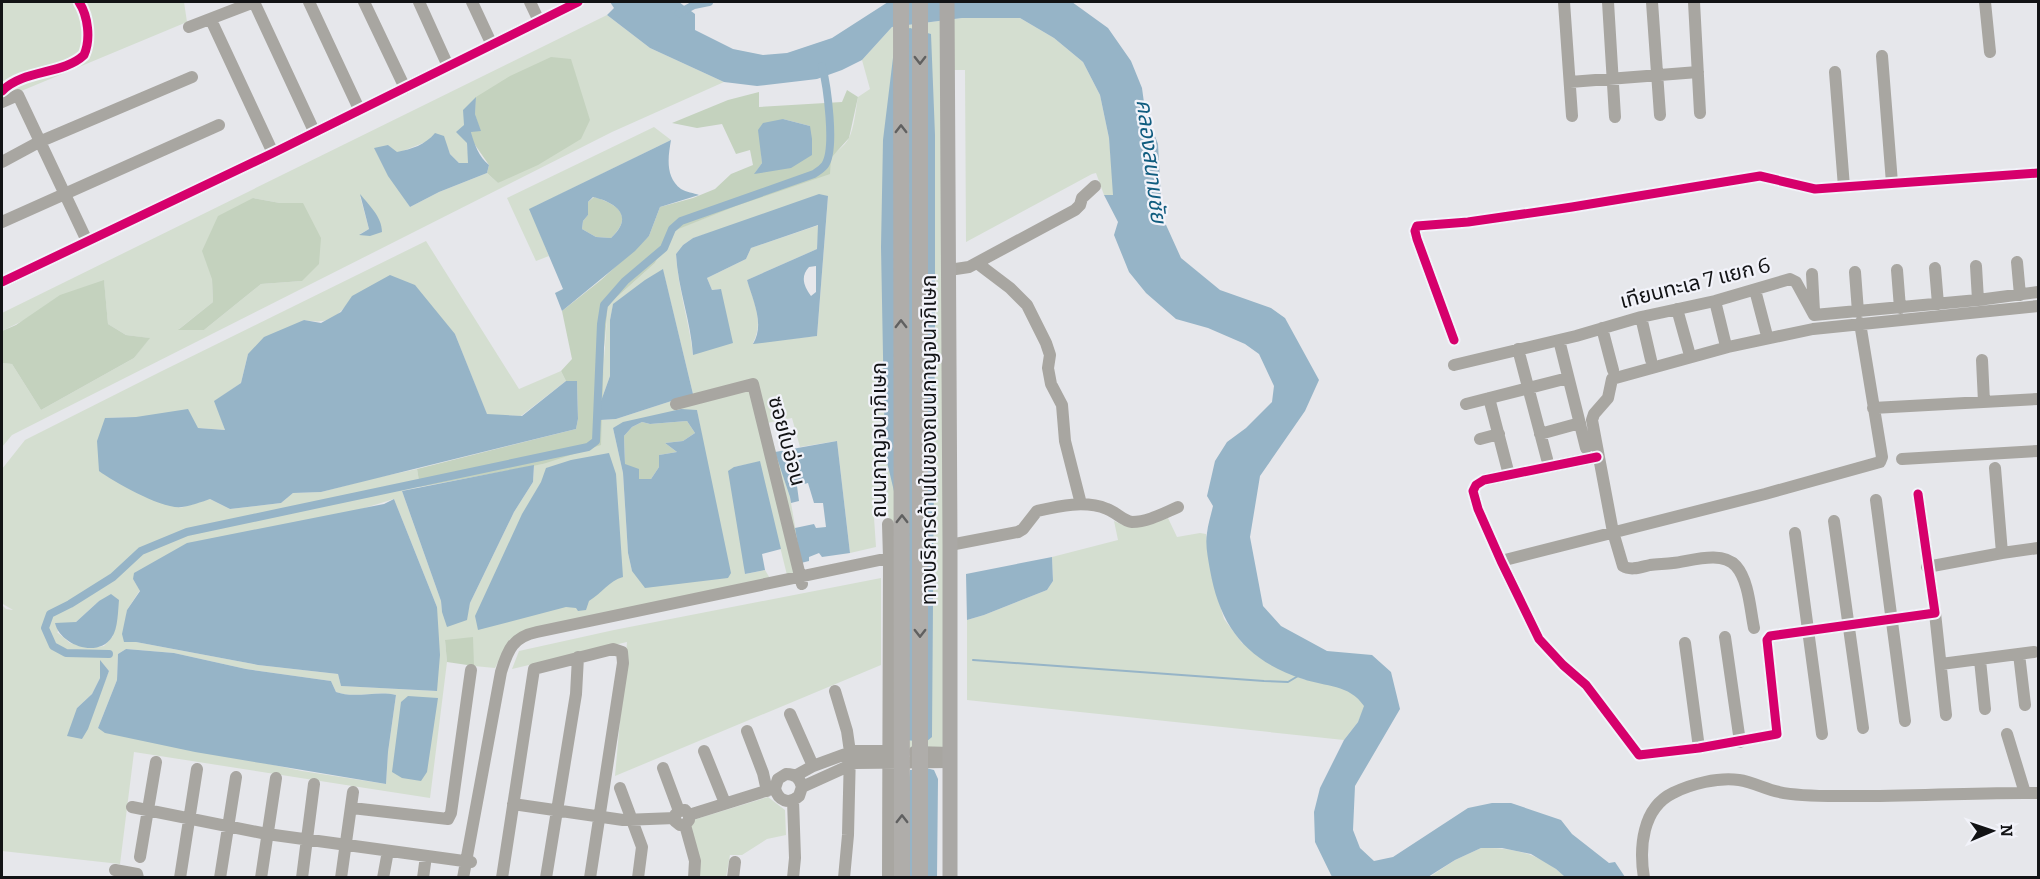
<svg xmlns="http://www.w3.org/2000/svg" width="2040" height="879" viewBox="0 0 2040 879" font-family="Bitter,'Noto Sans Thai',serif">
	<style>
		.green { fill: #d4ded0; fill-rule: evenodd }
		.forest { fill: #c4d2be; fill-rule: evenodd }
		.water { fill: #96b4c7; fill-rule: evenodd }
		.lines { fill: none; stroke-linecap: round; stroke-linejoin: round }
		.stream { stroke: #96b4c7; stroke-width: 2 }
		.canal { stroke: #96b4c7; stroke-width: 8 }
		.minor { stroke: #a8a6a1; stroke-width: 12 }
		.major { stroke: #aaa8a5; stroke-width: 15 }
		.highway { stroke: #afadaa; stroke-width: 16 }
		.cycleway-casing { stroke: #f2f3fa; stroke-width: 13 }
		.cycleway { stroke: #d6006c; stroke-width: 9 }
		.oneway { stroke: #606060 }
		.labels { text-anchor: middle; stroke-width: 4.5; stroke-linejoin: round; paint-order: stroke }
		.street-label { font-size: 21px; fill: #121315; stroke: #f2f3fa }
		.water-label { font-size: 22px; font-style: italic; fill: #105c7f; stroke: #f2f3fa }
	</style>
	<rect width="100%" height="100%" fill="#e6e7eb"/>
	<!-- green -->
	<path class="green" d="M2 2H184L187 22 2 99Z
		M607 15 650 48 724 82 612 132 12 435 2 447V363L12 364 41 410 134 358 149 338 126 335 108 324 104 281 2 331V313ZM590 120 498 183 487 173 439 192 410 207 401 193 388 145 397 153C413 148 427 140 443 137L450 154 459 163H469L467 143ZM360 196 381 232 360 234 369 229ZM253 198 280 203H303L302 281 261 284 204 330 179 329 213 302 212 279Z
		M962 18H1020L1054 38 1083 62 1100 95 1109 138 1114 195H1104L1096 173 1092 174 966 242 965 70H953L945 746 939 749 908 748 891 523 883 502 873 503 876 547 850 553 837 441 800 447 792 418 767 423 790 497 803 573 787 575 759 462 734 467 745 574 765 570 771 580 620 611 510 639 495 668 474 666 445 640 447 662 430 798 134 752 120 864 2 851V605L6 609 13 610 3 604 2 595V469L25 440 162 371 426 241 519 389 561 371 566 381 521 416 487 415 455 334 353 296C338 317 330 325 304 320L248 354 241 383 215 401 225 430 198 428 136 417 105 418 180 508 210 499 230 509 281 503 293 493 321 492 375 478 417 469 420 487 402 491 441 601 442 612 466 620 470 603 514 512 533 482 534 465 543 464 600 428V420L616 419 693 394 663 270 613 305 610 320V376L601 401 608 305 655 263 670 232C706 218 834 168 849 138 854 129 856 108 858 97L870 89 862 60 892 27ZM828 196 817 336 753 343C764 322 754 302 747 280L817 249 819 225 751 248 746 259 707 278 712 290 720 289 693 355C689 321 678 289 676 254L683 245 693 238ZM697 410 728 578 632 571 628 553 623 473 613 428ZM394 499 437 607V691L341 686 338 674 258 665 136 642H124L127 610 140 590 133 579ZM99 601 113 636 104 646 90 648 70 643 57 632 76 622ZM126 649 174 653 246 669 331 681 336 692C355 699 376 690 396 695L388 752 386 784 302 771 98 728 117 680 118 654ZM100 661 109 671 82 739 77 708 92 694 100 678Z
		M654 127 671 140 530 209 549 256 536 261 507 198Z
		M1168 518 1177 537 1200 533 1206 534 1212 578 1224 619 1242 643 1303 679 1343 688 1358 696 1365 706 1358 722 1344 740 967 700V620L984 615 1047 590 1053 581 1052 557 1118 540 1114 521 1123 525Z
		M881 578V665L615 776 627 642 512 669 519 651 614 630Z
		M768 797 785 810 786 835 767 839 742 855H730L726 877H697L690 827 693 820Z
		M1481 848C1513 847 1542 854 1565 877L1428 878 1455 860Z"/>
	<!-- forest -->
	<path class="forest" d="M551 57 571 59 590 120 581 139 538 165 498 183 487 173 489 165 473 142 471 131 480 130 475 114 476 97 510 76Z
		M847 90 858 97 849 138 831 158 830 174 736 206 671 232 655 263 608 305 604 348 601 445 543 464 420 487 417 469 576 429 578 419 577 381H566L561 371 572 359 562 311 601 280 649 236 660 207 693 198 715 189 731 174 753 165 750 150 736 154 722 124 697 128 672 123 728 100 759 92V107L842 102ZM783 119 810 126 755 173 762 163 761 148Z
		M594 197C618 204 634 216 611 238L596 237 582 229 583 221 588 215V202Z
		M253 198 280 203H303L321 238 319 264 302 281 261 284 204 330H178L213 302 212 279 202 251 218 216Z
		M104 280 108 324 126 335 150 338 134 358 41 410 12 364 2 363V331L16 325 60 295Z
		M687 421 695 433 683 441 665 443 677 452 659 455V467L651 479H639L625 465 624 436 632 427 642 422 650 424Z
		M473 637 474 666 447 662 445 640Z"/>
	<!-- water -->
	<path class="water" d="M610 2H679L695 14V30L733 49 763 55 787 53 832 38 888 2H1072L1108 28 1131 61 1142 88 1145 110 1158 144 1162 216 1181 258 1220 290 1271 308 1285 318 1319 380 1305 411 1260 476 1250 537 1263 606 1281 626 1327 651 1372 655 1391 672 1400 709 1355 786 1353 830 1360 848 1374 861 1393 857 1468 808 1492 803H1511L1561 820 1572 834 1609 863 1615 862 1625 877H1565L1556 869 1531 854 1502 848H1481L1455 860 1428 877H1332L1315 842 1314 812 1320 788 1344 740 1358 722 1364 706C1349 684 1326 687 1303 679 1247 661 1220 627 1210 570 1208 558 1205 545 1207 533 1208 524 1211 515 1213 506L1207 496 1215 461 1227 442 1246 428 1272 402 1274 386 1259 354 1245 344 1208 328 1176 319 1146 293 1129 272 1114 235 1118 222 1104 195H1113L1109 138 1100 95 1083 62 1054 38 1020 18H962L892 27 862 60 842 70 817 79 757 86 724 82 650 48 607 15 614 8Z
		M910 28 931 34 935 135V335L932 737 926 742 895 739 898 508 887 462 884 409 881 247 883 140 896 33Z
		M476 97 475 114 481 131 471 132C474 144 479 157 489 165L487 173 439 192 410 207 388 176 374 148 388 145 397 152C412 149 425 145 435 133L444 136 450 154 459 163H468L467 143 456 132 464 125 463 110Z
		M783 119 810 126 812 139V155L791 168 754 174 762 163 758 130 763 123Z
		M671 140C668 157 665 177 681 189 686 192 694 193 699 195L660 207 649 236 635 251 562 311 555 293 563 289 529 209ZM593 197C618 203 634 217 611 238L596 237 582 229 583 221 588 215V202Z
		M360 194C369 205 382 217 382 232L370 236 359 235 369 229Z
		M819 194 828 196 817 336 753 344C765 324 753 301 747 280L817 249 818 225 751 248 746 259 707 278 712 290 721 289 733 343 693 355C691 321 678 290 676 254L683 245 693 238ZM816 266V292L811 296C804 286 800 277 809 267Z
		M663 269 693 394 616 419 600 420 601 401 610 376V320L613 304 645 280Z
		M390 275 415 285 455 334 487 414 522 416 566 381H577L578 419 576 429 321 492 293 493 281 503 230 509 210 499C201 502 191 506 182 507 163 510 114 482 99 471L97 441 105 418 136 417 188 409 198 428 225 430 214 401 241 383 248 354 264 337 304 320 321 323 341 312 352 296Z
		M681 409 697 410 731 573 728 578 645 588 632 571 628 553 623 473 613 428 623 422ZM687 421 695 433 683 441 665 443 677 452 659 455V467L651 479H639V469L625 464 624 436 632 427 642 422 650 424Z
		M837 441 850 553 822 557 819 553 809 557V561L801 563 795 528 814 524 816 528 826 527 823 503H814L808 483 797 486 799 501 791 503 790 497 775 452Z
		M609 453 616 474 623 577C609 581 602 593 589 601L586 610 578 611 576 608 566 607 478 630 475 616 522 514 541 482 546 468 571 460Z
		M760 461 781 549 762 554 765 570 745 574 728 471 734 467Z
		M534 465 533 482 514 512 470 603 467 620 447 627 442 612 441 601 402 491Z
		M394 499 437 607 440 655 437 691 341 686 338 674 258 665 136 642H124L122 634 127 610 140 591 133 579 134 573 187 543 384 504Z
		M1052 557 1053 581 1047 590 984 615 967 620 966 574Z
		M111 594 119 600C118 610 118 629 112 637 98 659 60 645 55 623L76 622 99 601Z
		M126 649 174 653 246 669 331 681 336 692C355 699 377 690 396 695L388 752 386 784 195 752 105 733 98 728 117 680 118 654Z
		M100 660 109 671 88 729 82 739 67 736 77 708 92 694 100 678Z
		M408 696 438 698 427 772 421 781 402 778 392 772 401 702Z
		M926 768 934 770 938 779 937 877 896 878 910 770Z"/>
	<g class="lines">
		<!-- stream -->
		<path class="stream" d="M973 660 1264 681 1288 682 1298 676"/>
		<!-- canal -->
		<path class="canal" d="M679 13 694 5 709 2
			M109 654 66 653 53 646 45 628 50 614 70 604 113 577 141 551 187 532 588 447 596 441 601 324 604 305 625 281 664 248 672 229 681 221 814 174C817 172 823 168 825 165 836 149 827 85 822 66"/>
		<!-- minor -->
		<path class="minor" d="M254 2 314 131
			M309 2 359 109
			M364 2 405 88
			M419 2 448 66
			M472 2 492 45
			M530 2 539 21
			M1564 2 1572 116
			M1608 2 1615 117
			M1652 2 1660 115
			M1694 2 1700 113
			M1985 2 1990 52
			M211 20 273 153
			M189 27 254 2
			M1882 56 1892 183
			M1835 72 1844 187
			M1570 82 1698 72
			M2 102 18 95 87 241
			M2 162 39 142 192 77
			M2 222 219 125
			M2017 262 2020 295
			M977 263 1010 288 1027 305 1046 343 1050 355 1048 368 1051 384 1062 405 1065 441 1081 504
			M1976 266 1978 300
			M1935 268 1938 304
			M949 270 969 267 1075 210 1080 205 1082 198 1095 186
			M1897 270 1900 308
			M1855 272 1858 312
			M1812 274 1814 311
			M2 282 273 153 578 2
			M1755 290 1766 332
			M1715 301 1725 342
			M1677 309 1689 352
			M1641 317 1651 360
			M1602 328 1613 370
			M1454 340 1417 239 1415 231 1417 226 1468 222 1572 207 1760 176 1815 189 2038 173
			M1559 340 1586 448
			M1518 349 1547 459
			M1982 360 1984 402
			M1454 365 1576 336 1641 317 1715 301 1790 279 1796 282 1814 315 1978 300 2038 292
			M1489 398 1508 471
			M676 404 753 384 802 584
			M1466 404 1568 378
			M1873 408 2038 399
			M1540 434 1580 423
			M1480 439 1499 434
			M1597 457 1484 480 1476 485 1473 491 1478 509 1501 561 1539 639 1563 665 1586 685 1639 755 1699 748 1777 734 1767 640 1770 636 1935 613 1918 494
			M1902 459 2038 451
			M1995 468 2002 553
			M1876 500 1905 721
			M1834 521 1863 728
			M1795 533 1822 734
			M950 545 1018 532 1023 529 1037 511C1059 506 1085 500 1107 509 1116 512 1123 521 1132 522 1148 522 1164 513 1178 507
			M1501 561 1765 494 1880 462 1882 457 1860 323
			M1927 567 2002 553 2038 548
			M1935 613 1946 715
			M1754 628C1750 609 1749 581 1736 566 1722 550 1691 561 1673 563 1665 564 1657 564 1650 565 1641 567 1631 571 1623 566L1613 532 1592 420 1594 414 1608 398 1612 379 1728 347 1813 329 2038 306
			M1725 637 1740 742
			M1685 643 1699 748
			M2019 654 2025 705
			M1980 660 1985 709
			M1941 664 2034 652
			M835 691 847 731 850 752 848 835 844 878
			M790 714 813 766
			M747 731 763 773 767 791
			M2007 734 2025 793
			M704 751 725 803
			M914 752 951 753
			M663 768 679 811
			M795 776 813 766 854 751H894
			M802 787C800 778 795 774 786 774L778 779 775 788C778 801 789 805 799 796L802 787 855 763 951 762
			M620 788 642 847 638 878
			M513 804 623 820 675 818
			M132 807 267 834 471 862
			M352 808 448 819 451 813 471 670
			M689 815V820L685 825H680L675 821V815L679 811 685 810 689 815 775 788
			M685 825 695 861 694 878
			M140 857 156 762
			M115 870 137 874 138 878
			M180 878 197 769
			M220 878 236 777
			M261 878 276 778
			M302 878 314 784
			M341 878 353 792
			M383 878 388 851
			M423 878 426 856
			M463 878 501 672C508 649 513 637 537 632L889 558
			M502 878 534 669 613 649 622 652 623 663 590 878
			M546 878 576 694 578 657
			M733 878 735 862
			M793 878 795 858 793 800
			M888 878 889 558 888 524
			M1644 878C1639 848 1642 808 1673 793 1691 784 1718 777 1739 780 1753 782 1765 789 1779 792 1797 796 1819 796 1838 796 1905 797 1972 792 2038 793"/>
		<!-- major -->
		<path class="major" d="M947 2 950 545V878"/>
		<!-- highway -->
		<path class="highway" d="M901 2 902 878
			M920 2V878"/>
		<defs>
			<path id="cycleway" d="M2 91C24 69 63 75 84 55 91 39 88 16 79 2
				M2 282 273 153 578 2
				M1454 340 1417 239 1415 231 1417 226 1468 222 1572 207 1760 176 1815 189 2038 173
				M1597 457 1484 480 1476 485 1473 491 1478 509 1501 561 1539 639 1563 665 1586 685 1639 755 1699 748 1777 734 1767 640 1770 636 1935 613 1918 494"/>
		</defs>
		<!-- cycleway casing -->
		<use href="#cycleway" class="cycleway-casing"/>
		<!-- cycleway -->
		<use href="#cycleway" class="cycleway"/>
	</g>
	<!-- one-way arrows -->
	<defs><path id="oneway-chevron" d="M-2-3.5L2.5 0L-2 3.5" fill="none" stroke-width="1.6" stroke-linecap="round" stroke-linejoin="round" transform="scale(1.5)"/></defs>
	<g class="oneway">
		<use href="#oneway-chevron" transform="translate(920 60) rotate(90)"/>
		<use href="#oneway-chevron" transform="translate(901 129) rotate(-90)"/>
		<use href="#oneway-chevron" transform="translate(901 324) rotate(-90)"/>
		<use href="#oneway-chevron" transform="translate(902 519) rotate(-90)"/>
		<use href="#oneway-chevron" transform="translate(920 633) rotate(90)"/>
		<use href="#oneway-chevron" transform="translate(902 819) rotate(-90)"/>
	</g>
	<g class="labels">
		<!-- street labels -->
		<g class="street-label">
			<text transform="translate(1695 283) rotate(-14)" y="7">เทียนทะเล 7 แยก 6</text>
			<text transform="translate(879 440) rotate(-90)" y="7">ถนนกาญจนาภิเษก</text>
			<text transform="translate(929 440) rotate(-90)" y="7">ทางบริการด้านในของถนนกาญจนาภิเษก</text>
			<text transform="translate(787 441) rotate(75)" y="7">ซอยใบอ่อน</text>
		</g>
		<!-- water labels -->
		<g class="water-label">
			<text transform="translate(1152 161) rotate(83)" y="8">คลองสนามชัย</text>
		</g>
	</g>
	<!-- border -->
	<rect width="2040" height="879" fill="none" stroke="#121315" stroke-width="6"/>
	<!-- north arrow -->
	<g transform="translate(1992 831) rotate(88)" stroke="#f2f3fa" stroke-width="4.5" paint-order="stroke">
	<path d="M0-4.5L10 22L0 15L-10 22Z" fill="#121315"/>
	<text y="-9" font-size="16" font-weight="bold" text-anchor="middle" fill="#121315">N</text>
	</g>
</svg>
